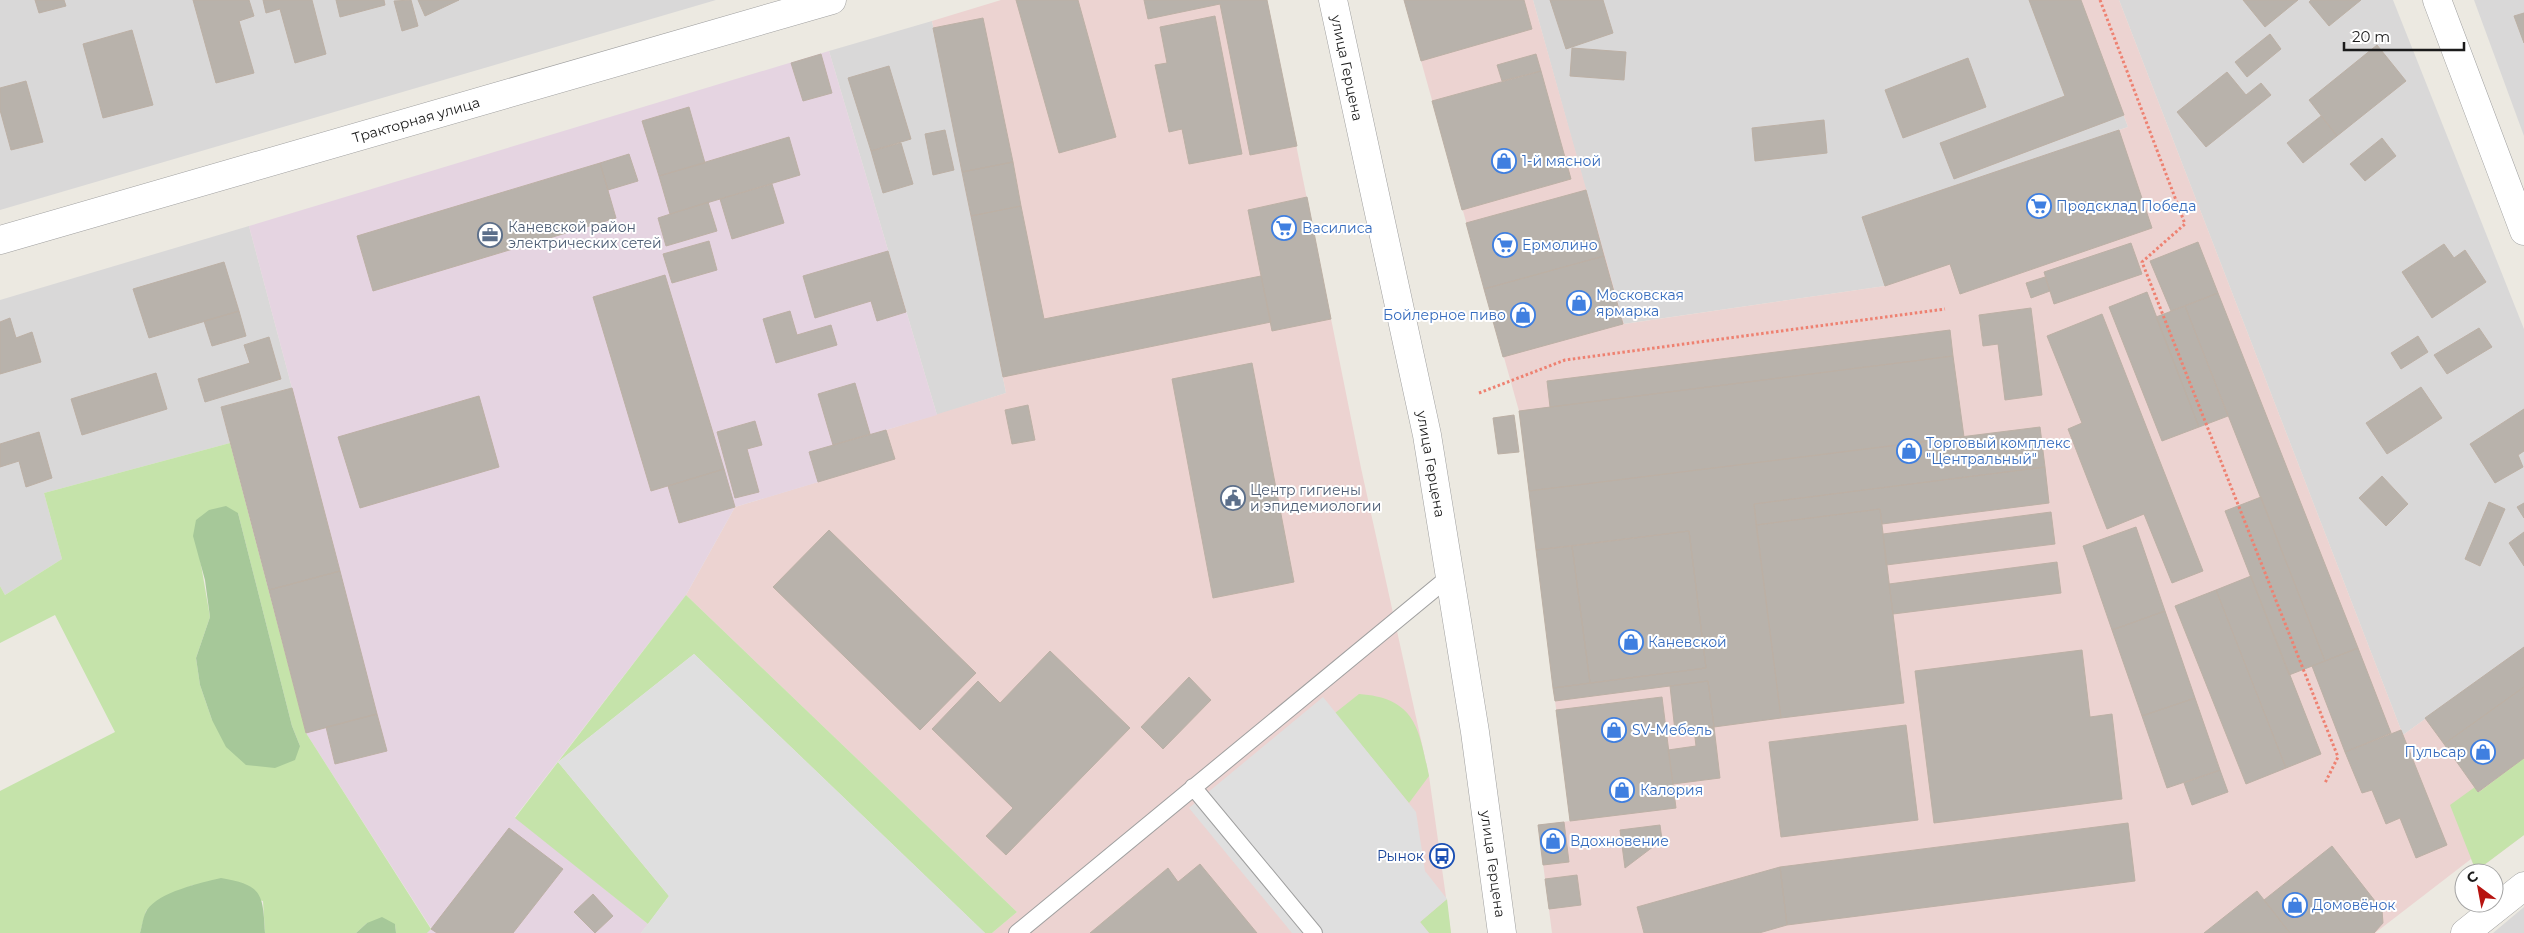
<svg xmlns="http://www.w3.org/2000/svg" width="2524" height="933" viewBox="0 0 2524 933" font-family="Montserrat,sans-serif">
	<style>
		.residential { fill: #d9d8d8 }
		.commercial { fill: #ecd3d1 }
		.industrial { fill: #e5d4e1 }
		.grass { fill: #c5e3aa; fill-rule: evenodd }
		.forest { fill: #a6c899 }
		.parking { fill: #dfdfdf }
		.building { fill: #b8b2ab; stroke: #bcb0a5 }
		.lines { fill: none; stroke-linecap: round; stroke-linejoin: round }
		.service-casing { stroke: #9f9f9f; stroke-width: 18 }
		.minor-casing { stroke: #9f9f9f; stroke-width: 29 }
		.tertiary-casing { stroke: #9f9f9f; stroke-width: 29 }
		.path { stroke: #ee8171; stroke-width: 3; stroke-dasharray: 2.5 2.5; stroke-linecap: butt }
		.service { stroke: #fff; stroke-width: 16 }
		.minor { stroke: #fff; stroke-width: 28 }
		.tertiary { stroke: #fff; stroke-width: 28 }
		.labels { text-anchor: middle; stroke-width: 4; stroke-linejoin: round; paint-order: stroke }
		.street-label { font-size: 14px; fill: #1b1b1b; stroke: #fff }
		.shop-label { font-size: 14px; fill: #366cbe; stroke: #fff; text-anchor: start }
		.service-label { font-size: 14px; fill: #4e5e75; stroke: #fff; text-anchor: start }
		.transit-label { font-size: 14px; fill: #164399; stroke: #fff; text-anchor: end }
	</style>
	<rect width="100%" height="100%" fill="#ece9e1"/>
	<!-- residential -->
	<path class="residential" d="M0 0H716L0 210Z
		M1533 0H2081L2128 127 1862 218 1885 286 1623 324Z
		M2119 0H2393L2524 329V647L2403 735Z
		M2474 0H2524V136Z
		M932 21 1006 393 937 415 829 51Z
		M249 226 292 388 221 407 230 443 44 493 62 559 5 595 0 586V300Z
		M2524 907V933H2493Z"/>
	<!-- commercial -->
	<path class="commercial" d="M1001 0H1267L1361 468 1429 776 1451 933H992L1017 912 686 595 735 507 894 459 886 430 1006 393 932 21Z
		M1404 0H1533L1624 324 1885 286 1862 217 2128 127 2081 0H2119L2403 735 2524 647V835L2476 871 2471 859 2375 933H1552L1538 825 1570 821 1519 411Z"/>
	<!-- industrial -->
	<path class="industrial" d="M829 51 937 415 886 430 895 459 735 507 686 595 515 817 648 924 641 933H427L431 928 306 733 221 407 292 388 249 226Z"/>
	<!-- grass -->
	<path class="grass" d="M230 443 306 733 431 929 427 933H396L395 924 367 923 356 933H265L263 901 193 885 163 898 146 911 140 933H0V791L115 732 55 615 0 643V586L5 595 62 559 44 493ZM238 513 292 726 300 746 212 720 200 685 196 658 210 617 200 559Z
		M686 595 1017 912 992 933H985L694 654 558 762 669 896 648 924 515 818Z
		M1359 694C1416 698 1419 729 1429 776L1409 803 1335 713Z
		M2524 758V835L2476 871 2450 805 2475 787 2479 792Z
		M1447 899 1451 933H1429L1420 922Z"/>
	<!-- forest -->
	<path class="forest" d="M226 506 238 513 292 726 300 746 295 760 275 768 246 765 226 747 212 720 200 685 196 658 210 617 205 580 193 536 196 520 209 510Z
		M221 878C262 885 263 893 265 933H140C142 927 143 916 147 910 159 892 200 883 221 878Z
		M382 917 395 924 396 933H356L367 923Z"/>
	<!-- parking -->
	<path class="parking" d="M694 654 985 933H641L669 896 558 762Z
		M1323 697 1416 812 1425 871 1447 899 1420 922 1429 933H1292L1189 808Z"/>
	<!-- building -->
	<path class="building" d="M35 0H64L66 6 39 13Z
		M193 0H249L254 16 239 21 254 73 216 83Z
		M263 0H312L326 54 295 63 280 9 266 13Z
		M336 0H384L385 5 340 17Z
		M411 0 418 26 402 31 394 1Z
		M418 0H459L425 16Z
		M1016 0H1078L1116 137 1059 153Z
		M1144 0H1267L1297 146 1250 155 1220 4 1148 19Z
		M1404 0H1524L1532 29 1421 61Z
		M1550 0H1603L1613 33 1566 49Z
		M2029 0H2081L2124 115 1954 179 1940 143 2065 96Z
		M2243 0H2298L2265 27Z
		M2311 0H2361L2329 26 2309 2Z
		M2524 13V43L2514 16Z
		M1215 16 1242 154 1189 164 1182 129 1169 132 1155 65 1167 63 1160 27Z
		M983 18 1013 162 962 172 933 28Z
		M132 30 153 105 103 118 83 44Z
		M2270 34 2281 49 2247 77 2235 62Z
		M2377 45 2406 81 2337 136 2309 100Z
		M1572 48 1626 52 1624 80 1570 76Z
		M821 54 832 93 803 101 791 63Z
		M1536 54 1541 71 1502 81 1497 65Z
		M1968 58 1986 107 1903 138 1885 90Z
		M889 66 911 139 871 151 848 78Z
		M1541 71 1571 179 1462 210 1432 101Z
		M2227 72 2246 95 2261 83 2271 95 2206 147 2177 112Z
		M26 81 43 142 11 150 0 110V88Z
		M689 107 705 163 659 176 642 121Z
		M2321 116 2337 136 2303 163 2287 143Z
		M1824 120 1827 153 1755 161 1752 128Z
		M945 130 954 170 933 175 925 134Z
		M2119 130 2152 228 1960 294 1950 264 1885 286 1862 217Z
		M789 137 800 175 670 214 659 176Z
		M2382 138 2396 156 2365 181 2350 164Z
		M901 143 913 184 883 193 871 151Z
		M629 154 638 181 608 190 600 163Z
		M1013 162 1021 206 971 216 962 172Z
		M600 163 616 218 373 291 357 236Z
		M772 184 784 223 732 239 720 199Z
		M1586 190 1604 256 1484 289 1466 223Z
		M1307 197 1331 319 1272 331 1248 210Z
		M708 202 717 231 666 246 658 218Z
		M1021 206 1044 319 1261 276 1271 322 1003 377 971 216Z
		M709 241 717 270 672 283 663 254Z
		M2198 242 2218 293 2171 311 2150 261Z
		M2131 243 2142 274 2054 304 2044 272Z
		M2444 244 2454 258 2465 250 2486 282 2432 318 2402 272Z
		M888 251 906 312 877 321 871 301 815 318 803 276Z
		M1604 256 1623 324 1503 357 1484 289Z
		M224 262 239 311 149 338 133 289Z
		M665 275 724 469 651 491 593 297Z
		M2045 277 2050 291 2031 298 2026 283Z
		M2147 292 2199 427 2162 441 2109 307Z
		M2218 293 2358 648 2325 661 2185 306Z
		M2185 306 2228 416 2199 427 2156 317Z
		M2031 308 2042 395 2005 400 1998 344 1983 346 1979 315Z
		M239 311 246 336 212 346 204 321Z
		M790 311 797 335 831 325 837 345 776 363 763 319Z
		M2102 314 2203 571 2172 583 2144 514 2107 529 2068 429 2082 423 2047 336Z
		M10 318 16 338 32 332 41 362 0 374V322Z
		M2479 328 2492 347 2447 374 2434 355Z
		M1950 330 1953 356 1550 407 1547 381Z
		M2418 336 2428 352 2401 369 2391 353Z
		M269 337 281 379 205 402 198 379 250 363 244 345Z
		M1953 356 1964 437 1529 491 1519 411Z
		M1252 363 1294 582 1213 598 1172 379Z
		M156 373 167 409 82 435 71 399Z
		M855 383 870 434 833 445 818 394Z
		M2421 387 2442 418 2387 454 2366 423Z
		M292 388 340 571 269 590 221 407Z
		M479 396 499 467 360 508 338 437Z
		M1028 405 1035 440 1012 444 1005 410Z
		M2524 409V451L2518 455 2523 467 2495 483 2470 444Z
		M1514 415 1519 452 1498 454 1493 418Z
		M755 421 762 445 747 449 759 492 735 498 717 432Z
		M2040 427 2045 467 1754 504 1781 718 1714 727 1708 681 1555 701 1553 688 1706 668 1689 531 1536 550 1529 491Z
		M886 430 895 459 818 482 809 452Z
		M39 432 52 478 26 487 19 461 0 467V444Z
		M2045 467 2049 503 1882 524 1880 509 1756 525 1754 504Z
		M724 469 735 507 679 523 668 486Z
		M2382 476 2408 504 2386 526 2359 498Z
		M2261 497 2325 661 2289 675 2225 511Z
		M2489 502 2505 509 2480 566 2465 559Z
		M2524 503V518L2517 507Z
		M1880 509 1904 703 1781 718 1756 525Z
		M2051 512 2055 544 1886 565 1883 534Z
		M2136 527 2165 611 2112 630 2083 546Z
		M829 530 976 673 920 730 773 587Z
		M1689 531 1706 668 1590 683 1572 546Z
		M2524 532V566L2509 543Z
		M1572 546 1590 683 1553 688 1536 550Z
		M2057 562 2061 593 1893 614 1889 584Z
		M340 571 377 714 306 733 269 590Z
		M2251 576 2321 754 2286 768 2216 590Z
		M2216 590 2286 768 2246 784 2175 606Z
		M2165 611 2195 698 2142 716 2112 630Z
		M2524 647V687L2444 744 2425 718Z
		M2358 648 2391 733 2345 752 2312 666Z
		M2082 650 2090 717 2112 714 2122 799 1934 823 1915 671Z
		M1050 651 1130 728 1006 855 986 836 1013 808 932 729 978 681 1000 703Z
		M1189 677 1211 700 1163 749 1141 727Z
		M1708 681 1714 727 1675 731 1670 686Z
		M2524 687V758L2478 792 2444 744Z
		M1662 697 1676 808 1570 821 1556 710Z
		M2195 698 2220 770 2167 788 2142 716Z
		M377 714 387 751 335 764 326 727Z
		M1906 725 1918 820 1781 837 1769 742Z
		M1714 727 1720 778 1673 784 1668 750 1696 746 1694 729Z
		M2401 730 2447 845 2416 858 2400 818 2386 824 2372 790 2362 793 2345 752Z
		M2220 770 2228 792 2192 805 2184 783Z
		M1564 822 1569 862 1543 865 1538 825Z
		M2128 823 2135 881 1787 925 1780 867Z
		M1660 825 1662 840 1625 868 1620 830Z
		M509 828 563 869 513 933H437L431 929Z
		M2332 846 2382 910 2383 923 2374 933H2290L2264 900Z
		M1200 864 1257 933H1090L1168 868 1178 882Z
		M1780 867 1787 925 1759 933H1644L1637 907Z
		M1577 875 1581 905 1549 909 1545 879Z
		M2257 891 2290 933H2204Z
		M593 894 613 916 595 933 574 912Z"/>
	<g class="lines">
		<defs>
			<path id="service" d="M1193 787 1314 933
				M1017 933 1449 577"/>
			<path id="minor" d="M2437 0 2524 231
				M0 240 832 0"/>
			<path id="tertiary" d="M1333 0 1427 435 1475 732 1502 933
				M2465 933 2524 886"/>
		</defs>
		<!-- service casing -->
		<use href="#service" class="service-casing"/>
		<!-- minor casing -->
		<use href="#minor" class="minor-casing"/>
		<!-- tertiary casing -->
		<use href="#tertiary" class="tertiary-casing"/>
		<!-- path -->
		<path class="path" d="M2100 0 2185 224 2142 262 2338 757 2325 783
			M1479 393 1565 360 1945 309"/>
		<!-- service -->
		<use href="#service" class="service"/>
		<!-- minor -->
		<use href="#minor" class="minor"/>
		<!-- tertiary -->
		<use href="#tertiary" class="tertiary"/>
	</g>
	<!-- icons -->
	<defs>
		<symbol id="shop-ring" viewBox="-11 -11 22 22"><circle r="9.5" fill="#fff" stroke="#3f7fe0" stroke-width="1.5"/><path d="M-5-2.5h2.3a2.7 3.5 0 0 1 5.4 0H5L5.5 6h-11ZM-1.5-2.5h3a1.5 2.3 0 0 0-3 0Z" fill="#3f7fe0"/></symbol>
		<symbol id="supermarket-ring" viewBox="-11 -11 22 22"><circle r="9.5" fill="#fff" stroke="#3f7fe0" stroke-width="1.5"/><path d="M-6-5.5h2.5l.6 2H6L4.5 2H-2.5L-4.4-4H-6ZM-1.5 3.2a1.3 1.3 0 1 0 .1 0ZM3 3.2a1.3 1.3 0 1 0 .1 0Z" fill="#3f7fe0"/></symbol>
		<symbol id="office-ring" viewBox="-11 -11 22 22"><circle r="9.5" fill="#fff" stroke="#5c6f8a" stroke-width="1.5"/><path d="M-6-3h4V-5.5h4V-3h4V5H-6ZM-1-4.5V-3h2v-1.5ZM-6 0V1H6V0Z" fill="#5c6f8a"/></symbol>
		<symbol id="civic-ring" viewBox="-11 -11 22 22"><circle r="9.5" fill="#fff" stroke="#5c6f8a" stroke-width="1.5"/><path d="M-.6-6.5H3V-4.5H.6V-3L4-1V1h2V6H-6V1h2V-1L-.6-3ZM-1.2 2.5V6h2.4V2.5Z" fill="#5c6f8a"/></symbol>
		<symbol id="bus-ring" viewBox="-11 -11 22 22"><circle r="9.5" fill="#fff" stroke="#1a4fb4" stroke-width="1.5"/><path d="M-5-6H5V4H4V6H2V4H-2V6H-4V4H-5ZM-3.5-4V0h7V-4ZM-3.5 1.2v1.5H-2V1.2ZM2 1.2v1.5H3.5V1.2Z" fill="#1a4fb4"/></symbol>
	</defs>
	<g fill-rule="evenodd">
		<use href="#shop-ring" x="1490" y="147" width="28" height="28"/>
		<use href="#supermarket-ring" x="2025" y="192" width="28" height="28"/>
		<use href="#supermarket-ring" x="1270" y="214" width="28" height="28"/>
		<use href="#office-ring" x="476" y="221" width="28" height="28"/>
		<use href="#supermarket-ring" x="1491" y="231" width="28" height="28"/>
		<use href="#shop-ring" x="1565" y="289" width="28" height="28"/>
		<use href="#shop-ring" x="1509" y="301" width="28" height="28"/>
		<use href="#shop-ring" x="1895" y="437" width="28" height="28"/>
		<use href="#civic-ring" x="1219" y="484" width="28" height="28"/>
		<use href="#shop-ring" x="1617" y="628" width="28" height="28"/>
		<use href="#shop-ring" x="1600" y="716" width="28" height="28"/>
		<use href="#shop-ring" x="2469" y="738" width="28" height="28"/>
		<use href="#shop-ring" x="1608" y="776" width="28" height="28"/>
		<use href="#shop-ring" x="1539" y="827" width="28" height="28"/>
		<use href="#bus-ring" x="1428" y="842" width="28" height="28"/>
		<use href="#shop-ring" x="2281" y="891" width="28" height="28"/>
	</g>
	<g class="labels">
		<!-- street labels -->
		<g class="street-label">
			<text transform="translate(1347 68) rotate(78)" y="5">улица Герцена</text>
			<text transform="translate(416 120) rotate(-16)" y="5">Тракторная улица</text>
			<text transform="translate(1431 464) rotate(80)" y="5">улица Герцена</text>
			<text transform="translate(1493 864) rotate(82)" y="5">улица Герцена</text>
		</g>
		<!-- shop labels -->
		<g class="shop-label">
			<text x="1522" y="166">1-й мясной</text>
			<text x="2056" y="211">Продсклад Победа</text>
			<text x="1302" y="233">Василиса</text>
			<text x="1522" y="250">Ермолино</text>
			<text x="1596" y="300">Московская<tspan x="1596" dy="16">ярмарка</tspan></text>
			<text x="1506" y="320" text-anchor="end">Бойлерное пиво</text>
			<text x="1926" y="448">Торговый комплекс<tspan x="1926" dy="16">"Центральный"</tspan></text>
			<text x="1648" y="647">Каневской</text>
			<text x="1632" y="735">SV-Мебель</text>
			<text x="2466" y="757" text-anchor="end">Пульсар</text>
			<text x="1640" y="795">Калория</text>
			<text x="1570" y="846">Вдохновение</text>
			<text x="2312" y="910">Домовёнок</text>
		</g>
		<!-- service labels -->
		<g class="service-label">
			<text x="508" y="232">Каневской район<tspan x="508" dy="16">электрических сетей</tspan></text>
			<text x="1250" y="495">Центр гигиены<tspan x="1250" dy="16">и эпидемиологии</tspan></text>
		</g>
		<!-- transit labels -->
		<g class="transit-label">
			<text x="1424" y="861">Рынок</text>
		</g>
	</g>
	<!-- north arrow -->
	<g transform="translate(2479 888) rotate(328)"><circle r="24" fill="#ffffff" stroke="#a4a4a4"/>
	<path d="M0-4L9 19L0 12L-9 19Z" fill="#b71410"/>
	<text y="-8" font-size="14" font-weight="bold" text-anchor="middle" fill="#1b1b1b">С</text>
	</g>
	<!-- scale -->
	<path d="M2344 42v8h120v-8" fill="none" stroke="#1b1b1b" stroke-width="2.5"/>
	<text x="2352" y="42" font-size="15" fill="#1b1b1b" stroke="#ffffff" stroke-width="4" paint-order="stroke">20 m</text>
</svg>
